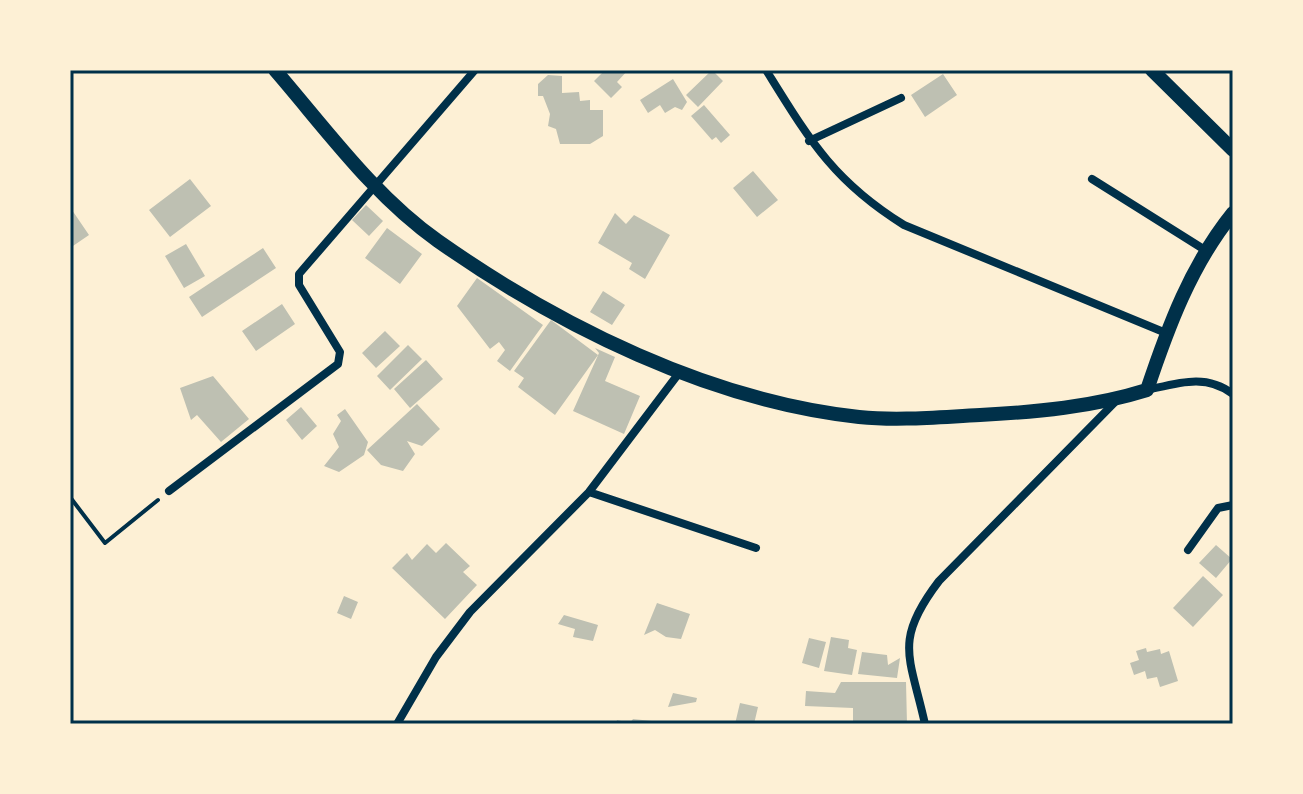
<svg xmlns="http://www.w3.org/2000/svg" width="1303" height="794" viewBox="0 0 1303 794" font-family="Inter,sans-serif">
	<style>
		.building { fill: #bec0b2 }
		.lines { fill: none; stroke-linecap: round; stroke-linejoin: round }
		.path { stroke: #003049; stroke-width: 4 }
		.minor { stroke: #003049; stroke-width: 8 }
		.tertiary { stroke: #003049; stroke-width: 14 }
		.neatline { fill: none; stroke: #003049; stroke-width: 3 }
	</style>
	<rect width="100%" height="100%" fill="#fdf0d5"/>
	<!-- building -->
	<path class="building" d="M605 70H628L617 82 622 87 611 98 594 81Z
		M712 70 723 81 698 107 686 95Z
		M943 74 957 95 925 117 911 95Z
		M548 75 562 76V93L579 92 580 101 590 100V110H603V136L590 144H560L556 129 548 126 550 114 543 96H538V84Z
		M673 79 687 102 682 110 675 107 665 113 660 105 648 113 640 100Z
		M704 105 730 135 721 143 716 137 712 140 691 116Z
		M753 171 778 200 757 217 733 188Z
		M190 179 211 206 170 237 149 210Z
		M366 205 383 221 369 236 352 220Z
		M72 210 89 235 70 248V211Z
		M615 213 626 224 634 215 670 235 645 279 629 269 632 263 598 243Z
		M387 228 422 254 400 284 365 258Z
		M186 244 205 276 184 288 165 256Z
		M263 248 276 268 202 317 189 297Z
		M477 278 543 325 510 371 497 361 505 350 499 342 490 349 457 306Z
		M603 291 625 305 612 325 590 312Z
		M282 304 295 324 256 351 242 331Z
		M551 320 598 355 555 415 518 387 524 378 514 371Z
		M385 331 400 346 376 368 362 353Z
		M408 345 422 359 390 390 377 376Z
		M595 348 615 357 605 381 640 396 624 434 573 411 599 353Z
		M426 360 443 379 410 408 394 389Z
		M213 376 249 419 221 442 197 415 191 420 180 388Z
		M417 404 440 429 422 446 407 441 415 454 403 471 381 465 367 450Z
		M301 407 317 426 302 440 286 420Z
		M345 409 368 442 364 455 339 472 324 466 339 447 333 434 341 421 337 415Z
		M446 543 470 566 463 572 477 585 445 619 392 568 407 553 412 560 427 544 436 553Z
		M1216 545 1232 559 1216 578 1199 563Z
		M1203 576 1223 595 1193 627 1173 608Z
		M344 596 358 602 351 619 337 613Z
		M657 603 690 614 681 639 666 637 655 630 644 635Z
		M564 615 598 625 593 641 573 637 575 629 558 624Z
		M831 637 849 640 848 648 857 650 852 675 824 671Z
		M809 638 826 642 819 668 802 663Z
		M1146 648 1147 652 1160 649 1161 654 1169 651 1178 681 1160 687 1157 677 1147 679 1145 671 1134 675 1130 663 1139 660 1136 651Z
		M862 652 887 655 888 665 900 658 897 678 858 674Z
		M841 682H906L907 724H853V708L805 706 806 691 835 693Z
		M673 693 697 698 696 702 668 707Z
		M740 703 758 707 754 724H735Z
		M633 719 661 722V724H616L617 720 630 723Z"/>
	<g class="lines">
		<!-- path -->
		<path class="path" d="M70 497 105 543 158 500"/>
		<!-- minor -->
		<path class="minor" d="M766 70C809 139 833 181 904 225L1166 333
			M809 141 901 98
			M1092 179 1205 250
			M1147 390C1178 383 1206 373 1233 394
			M169 491 338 364 340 352 299 285V274L475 70
			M589 492 756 548
			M1188 550 1218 508 1233 505
			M397 724 436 657 470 612 589 492 679 373
			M925 724C910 656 893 641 939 581L1117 400"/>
		<!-- tertiary -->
		<path class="tertiary" d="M275 70C326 129 374 196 438 241 559 326 710 401 859 417 899 421 939 417 980 415 1036 412 1093 407 1147 390 1168 327 1191 265 1233 213
			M1152 70 1233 150"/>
	</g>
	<!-- border -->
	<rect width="1303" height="794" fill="none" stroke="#fdf0d5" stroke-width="144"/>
	<rect x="72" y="72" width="1159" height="650" class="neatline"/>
</svg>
